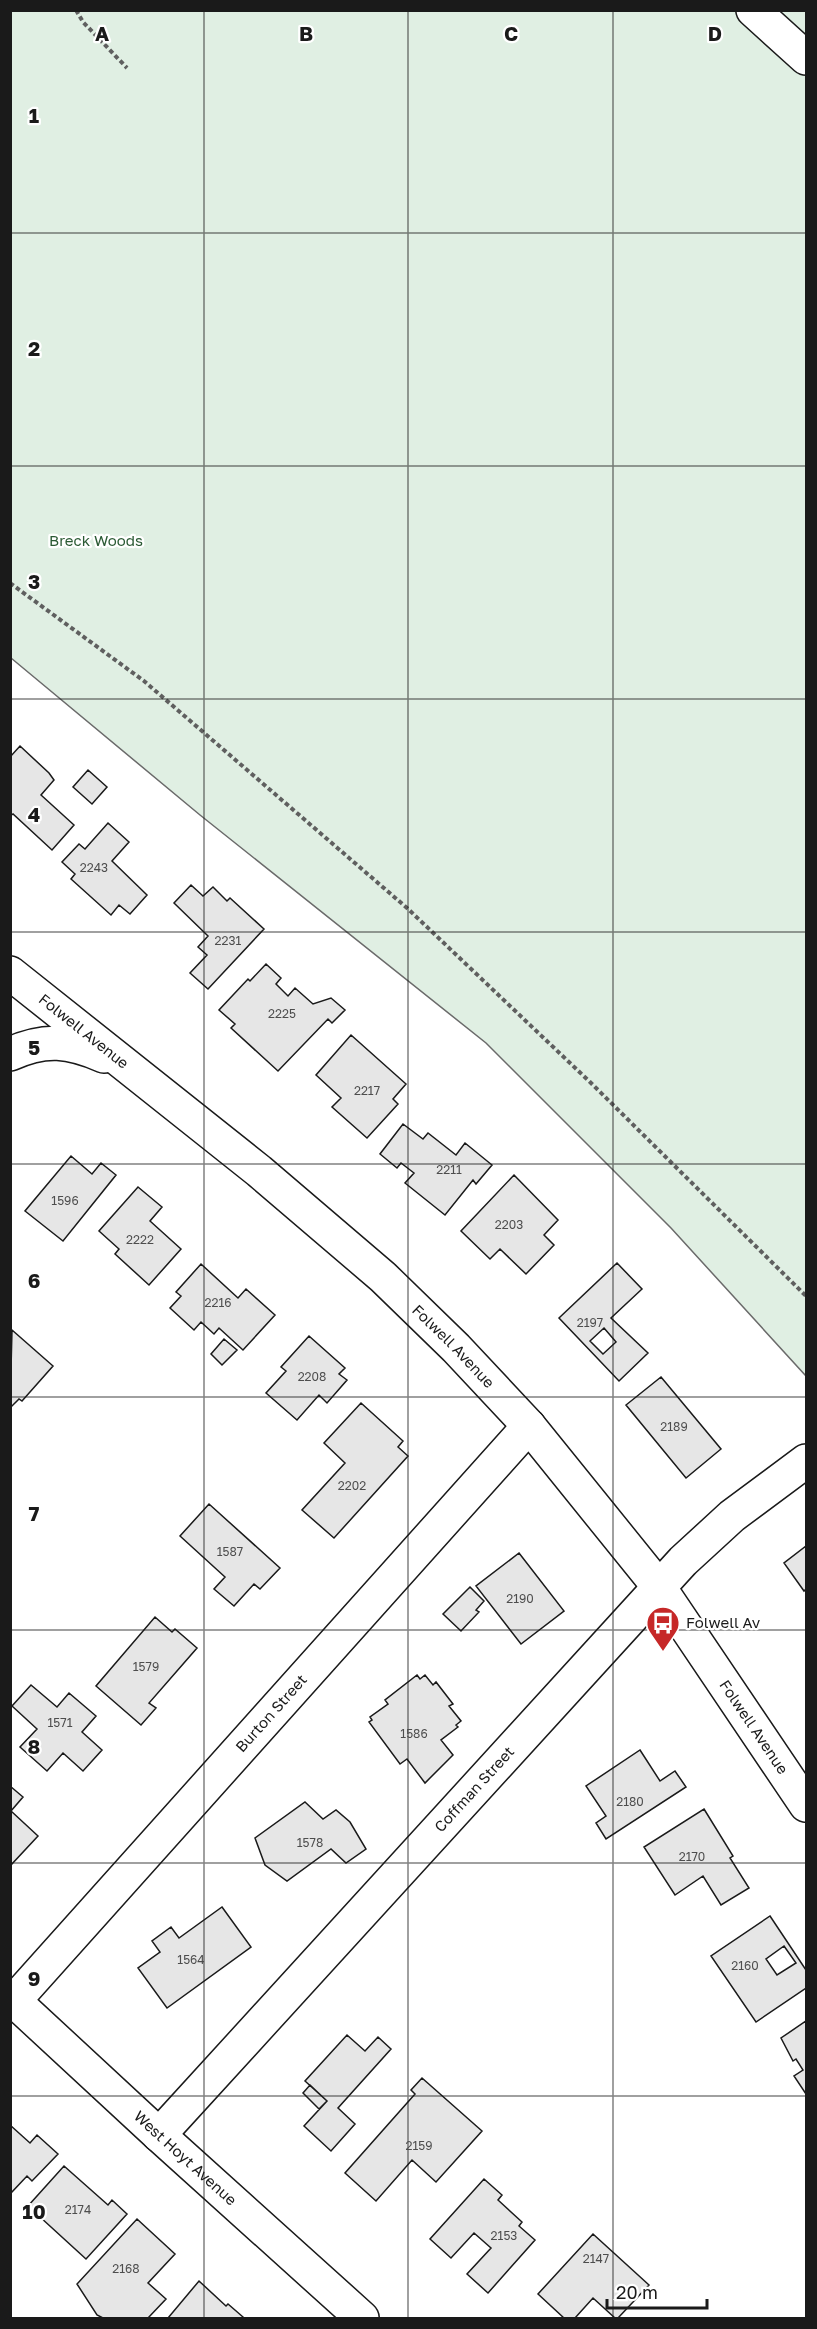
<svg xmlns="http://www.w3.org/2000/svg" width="817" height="2329" viewBox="0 0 817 2329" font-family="'Golos Text',sans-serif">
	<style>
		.green { fill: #e0efe3; stroke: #6a6a6a; stroke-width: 1.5 }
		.building { fill: #e6e6e6; stroke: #1a1a1a; stroke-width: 1.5; fill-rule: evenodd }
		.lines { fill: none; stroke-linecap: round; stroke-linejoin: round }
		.minor-casing { stroke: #1a1a1a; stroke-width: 36 }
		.major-casing { stroke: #1a1a1a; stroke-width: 36 }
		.path { stroke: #5f5f5f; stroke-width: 4; stroke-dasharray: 4.5 3; stroke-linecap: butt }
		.minor { stroke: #fff; stroke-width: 33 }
		.major { stroke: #fff; stroke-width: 33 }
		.grid { fill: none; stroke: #1a1a1a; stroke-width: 1.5; stroke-opacity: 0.55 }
		.labels { text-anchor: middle; stroke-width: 4.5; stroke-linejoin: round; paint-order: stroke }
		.number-label { font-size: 12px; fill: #4d4d4d }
		.park-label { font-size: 15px; fill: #2b5a34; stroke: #fff }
		.street-label { font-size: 15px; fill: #1a1a1a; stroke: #fff }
		.poi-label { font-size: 15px; fill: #1a1a1a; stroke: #fff; text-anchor: start }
		.grid-label { font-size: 20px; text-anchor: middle; font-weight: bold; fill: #1a1a1a; stroke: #fff; stroke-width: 4.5; stroke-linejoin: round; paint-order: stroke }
	</style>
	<rect width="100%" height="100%" fill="#fff"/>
	<!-- green -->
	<path class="green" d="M10 11H806V1376L671 1228 486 1043 200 815 11 658Z"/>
	<!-- building -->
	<path class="building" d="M20 746 49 773 54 780 41 795 74 825 52 850 13 814 10 816V757Z
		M88 770 107 787 92 804 73 787Z
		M108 823 129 842 112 861 147 895 130 914 119 905 111 915 71 879 75 874 62 862 79 844 85 849Z
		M191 885 203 896 213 887 227 901 230 898 264 929 208 989 190 973 207 955 198 947 208 936 174 903Z
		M266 964 281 978 276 984 288 996 295 988 313 1004 331 998 345 1010 332 1023 328 1019 278 1071 231 1028 235 1024 219 1010 248 979 250 981Z
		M351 1035 406 1084 393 1099 398 1104 367 1138 332 1107 341 1098 316 1075Z
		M403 1124 423 1139 428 1133 456 1155 465 1143 492 1165 476 1184 473 1180 445 1215 405 1183 414 1173 401 1163 397 1168 380 1154Z
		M71 1156 92 1174 101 1163 116 1175 63 1241 25 1211Z
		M514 1175 558 1220 544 1235 554 1245 526 1274 500 1249 490 1259 461 1231Z
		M138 1187 162 1207 150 1221 181 1249 149 1285 115 1254 119 1249 99 1231Z
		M617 1263 642 1289 611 1318 648 1353 619 1381 559 1318ZM604 1328 616 1342 603 1354 590 1341Z
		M201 1264 238 1298 246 1289 275 1315 243 1350 219 1328 214 1334 201 1322 194 1330 170 1308 181 1296 176 1292Z
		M12 1330 53 1366 22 1401 19 1399 10 1408Z
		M309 1336 345 1368 339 1374 347 1380 327 1403 319 1395 297 1420 266 1393 286 1371 281 1367Z
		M224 1339 237 1350 222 1365 211 1354Z
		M661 1377 721 1449 686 1478 626 1405Z
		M361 1403 403 1441 398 1447 408 1456 334 1538 302 1510 345 1463 324 1443Z
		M209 1504 280 1568 260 1589 254 1584 234 1606 214 1589 225 1577 180 1536Z
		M806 1546V1589L804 1591 784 1563Z
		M519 1553 564 1611 521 1644 476 1586Z
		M470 1587 484 1601 476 1610 479 1612 461 1631 443 1614Z
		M155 1617 172 1632 175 1629 197 1648 149 1703 156 1708 141 1725 96 1686Z
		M417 1675 420 1679 425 1675 433 1685 436 1682 453 1704 449 1706 461 1721 456 1725 458 1727 441 1740 453 1755 425 1783 407 1759 400 1764 369 1722 372 1720 370 1717 388 1704 385 1700Z
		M31 1685 57 1707 69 1693 96 1716 82 1732 102 1750 83 1771 63 1753 47 1771 20 1747 37 1729 12 1706Z
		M640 1750 660 1781 675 1771 686 1787 606 1839 596 1823 606 1816 586 1786Z
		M10 1786 23 1797 11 1811 38 1836 10 1866Z
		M305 1802 323 1819 336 1810 350 1822 366 1849 346 1863 331 1849 287 1881 265 1865 255 1838Z
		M704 1809 733 1856 730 1858 749 1888 721 1905 703 1876 675 1895 644 1847Z
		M222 1907 251 1947 167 2008 138 1968 160 1952 152 1941 171 1927 179 1938Z
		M770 1916 806 1970V1988L756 2022 711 1956ZM784 1946 796 1963 777 1975 766 1959Z
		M806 2021V2094L794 2076 803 2070 796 2059 793 2061 781 2038Z
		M347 2035 365 2051 378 2037 391 2049 338 2108 355 2124 331 2151 304 2126 327 2101 305 2081Z
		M422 2078 482 2131 436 2182 412 2160 376 2201 345 2173 415 2094 411 2090Z
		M310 2085 327 2101 319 2109 303 2093Z
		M10 2125 30 2143 37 2135 58 2154 32 2181 27 2176 10 2194Z
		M64 2166 108 2205 112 2200 127 2214 86 2259 28 2206Z
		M484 2179 502 2195 498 2200 522 2222 519 2226 535 2240 488 2293 467 2274 491 2248 474 2233 451 2258 430 2239Z
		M137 2219 175 2254 148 2283 166 2299 148 2318H103L97 2315 77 2284Z
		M593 2234 649 2285 618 2318H615L593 2298 575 2318H564L538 2294Z
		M199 2281 226 2306 228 2304 243 2317 241 2318H168Z"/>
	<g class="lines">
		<defs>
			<g id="minor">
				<path id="s1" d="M10 973 259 1171 383 1277 456 1348 529 1426 659 1587 806 1805"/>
				<path d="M10 1054C46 1038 69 1041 104 1056"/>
				<path id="s2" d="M10 1997 159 2135 362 2318"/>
				<path id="s3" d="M14 2001 529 1426"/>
				<path id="s4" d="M159 2135 683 1561 732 1516 806 1461"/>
			</g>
			<path id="major" d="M753 10 806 58"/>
		</defs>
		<!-- minor casing -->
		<use href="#minor" class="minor-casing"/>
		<!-- major casing -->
		<use href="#major" class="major-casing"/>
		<!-- path -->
		<path class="path" d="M76 10 83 22 127 68
			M10 583 144 681 407 908 590 1082 806 1296"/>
		<!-- minor -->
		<use href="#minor" class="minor"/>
		<!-- major -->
		<use href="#major" class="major"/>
	</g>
	<!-- grid -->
	<path class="grid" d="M204 10V2318M408 10V2318M613 10V2318M10 233H806M10 466H806M10 699H806M10 932H806M10 1164H806M10 1397H806M10 1630H806M10 1863H806M10 2096H806"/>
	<!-- icons -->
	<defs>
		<symbol id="bus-pin" viewBox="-11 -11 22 30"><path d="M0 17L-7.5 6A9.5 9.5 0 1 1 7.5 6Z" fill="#c62828" stroke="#fff"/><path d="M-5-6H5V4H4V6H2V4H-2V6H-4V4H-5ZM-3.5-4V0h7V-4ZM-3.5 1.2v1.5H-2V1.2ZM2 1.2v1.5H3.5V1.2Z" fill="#fff"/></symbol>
	</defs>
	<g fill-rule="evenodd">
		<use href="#bus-pin" x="644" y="1604" width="38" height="52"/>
	</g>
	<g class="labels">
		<!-- number labels -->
		<g class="number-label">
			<text x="94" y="872">2243</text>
			<text x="228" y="945">2231</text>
			<text x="282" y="1018">2225</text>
			<text x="367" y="1095">2217</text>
			<text x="449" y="1174">2211</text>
			<text x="65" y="1205">1596</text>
			<text x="509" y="1229">2203</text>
			<text x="140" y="1244">2222</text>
			<text x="218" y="1307">2216</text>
			<text x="590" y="1327">2197</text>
			<text x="312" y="1381">2208</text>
			<text x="674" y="1431">2189</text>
			<text x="352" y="1490">2202</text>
			<text x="230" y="1556">1587</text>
			<text x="520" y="1603">2190</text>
			<text x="146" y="1671">1579</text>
			<text x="60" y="1727">1571</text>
			<text x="414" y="1738">1586</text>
			<text x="630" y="1806">2180</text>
			<text x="310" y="1847">1578</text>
			<text x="692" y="1861">2170</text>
			<text x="191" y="1964">1564</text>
			<text x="745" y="1970">2160</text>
			<text x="419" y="2150">2159</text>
			<text x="78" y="2214">2174</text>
			<text x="504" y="2240">2153</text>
			<text x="596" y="2263">2147</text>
			<text x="126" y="2273">2168</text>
		</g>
		<!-- park labels -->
		<g class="park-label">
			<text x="96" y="546">Breck Woods</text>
		</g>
		<!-- street labels -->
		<g class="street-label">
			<text dy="5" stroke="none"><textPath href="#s1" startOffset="94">Folwell Avenue</textPath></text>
			<text dy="5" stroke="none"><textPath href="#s1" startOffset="580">Folwell Avenue</textPath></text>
			<text dy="5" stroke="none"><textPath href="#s3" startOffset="386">Burton Street</textPath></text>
			<text dy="5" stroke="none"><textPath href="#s1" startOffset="1066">Folwell Avenue</textPath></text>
			<text dy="5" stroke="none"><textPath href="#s4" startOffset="468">Coffman Street</textPath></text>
			<text dy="5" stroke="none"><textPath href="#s2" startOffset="238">West Hoyt Avenue</textPath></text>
		</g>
		<!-- poi labels -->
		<g class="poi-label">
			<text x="686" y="1628">Folwell Av</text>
		</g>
	</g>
	<g class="grid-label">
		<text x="102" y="41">A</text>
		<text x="306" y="41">B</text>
		<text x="511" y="41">C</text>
		<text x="715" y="41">D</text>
		<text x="34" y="123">1</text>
		<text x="34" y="356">2</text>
		<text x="34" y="589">3</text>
		<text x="34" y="822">4</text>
		<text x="34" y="1055">5</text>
		<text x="34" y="1288">6</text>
		<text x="34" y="1521">7</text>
		<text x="34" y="1754">8</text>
		<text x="34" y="1986">9</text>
		<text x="34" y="2219">10</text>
	</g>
	<!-- border -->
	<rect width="817" height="2329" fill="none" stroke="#1a1a1a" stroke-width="24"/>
	<!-- scale -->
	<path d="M607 2299v9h100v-9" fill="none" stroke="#1a1a1a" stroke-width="3"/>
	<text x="616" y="2299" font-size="18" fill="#1a1a1a" stroke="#ffffff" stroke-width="4.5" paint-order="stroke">20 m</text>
</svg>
